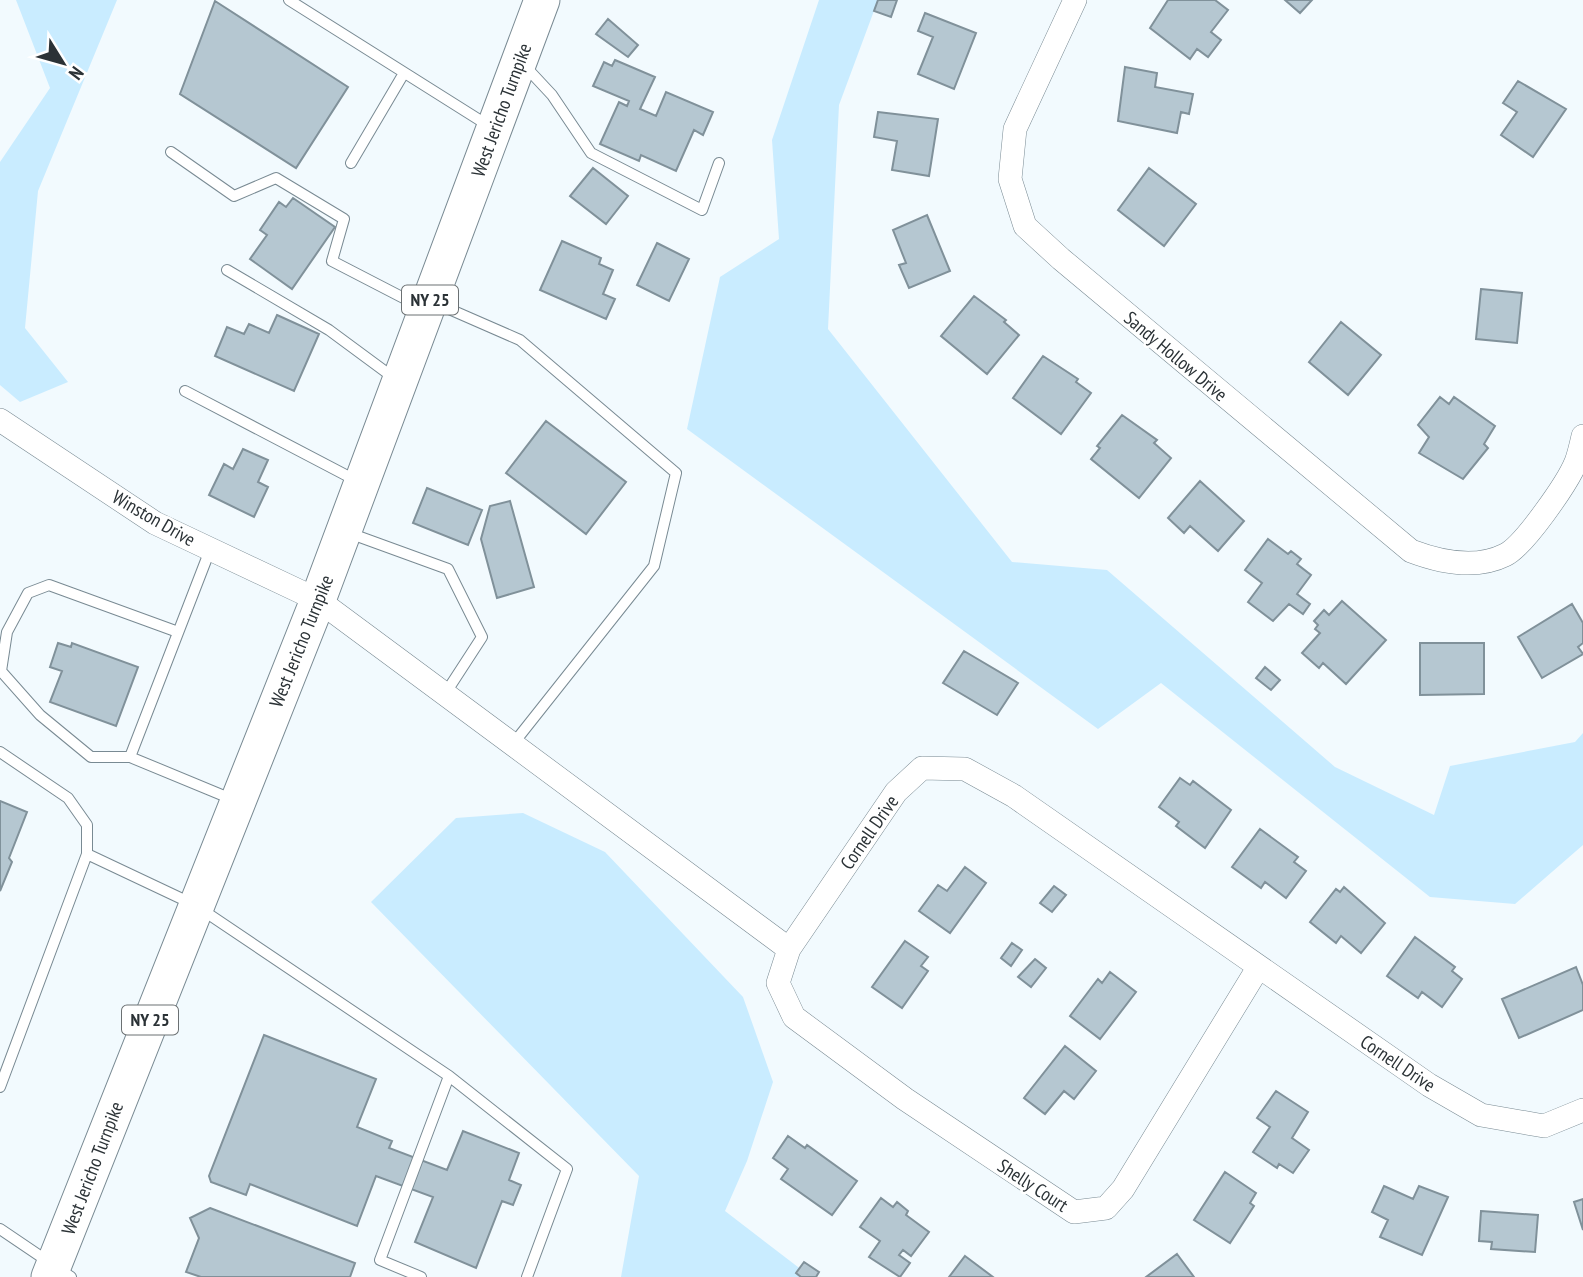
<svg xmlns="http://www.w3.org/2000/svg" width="1583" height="1277" viewBox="0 0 1583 1277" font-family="'PT Sans Narrow',sans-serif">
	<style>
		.green { fill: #c9ecff }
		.building { fill: #b5c7d1; stroke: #80919a; stroke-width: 2 }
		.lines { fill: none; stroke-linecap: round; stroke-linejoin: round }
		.service-casing { stroke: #798a93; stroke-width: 12 }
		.minor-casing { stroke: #798a93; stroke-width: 24 }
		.primary-casing { stroke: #798a93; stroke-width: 37 }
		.service { stroke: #fff; stroke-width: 10 }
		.minor { stroke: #fff; stroke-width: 23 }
		.primary { stroke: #fff; stroke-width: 35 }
		.labels { text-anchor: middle; stroke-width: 5; stroke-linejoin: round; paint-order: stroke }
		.shield { fill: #fff; stroke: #6b7072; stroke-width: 2 }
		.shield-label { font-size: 18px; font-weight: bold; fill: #2b3236 }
		.street-label { font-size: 19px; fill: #2b3236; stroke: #fff }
	</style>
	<rect width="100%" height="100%" fill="#f2fafe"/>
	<!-- green -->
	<path class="green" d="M16 0H117L38 191 25 328 68 382 20 402 0 385V162L50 88Z
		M819 0H878L839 105 828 329 1012 562 1107 570 1335 767 1434 815 1450 766 1575 742 1583 733V845L1515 904 1430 897 1161 683 1098 729 687 429 720 277 779 239 772 140Z
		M523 813 605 852 743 997 773 1082 747 1161 725 1211 811 1277H621L639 1176 371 902 456 818Z"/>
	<!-- building -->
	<path class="building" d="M878 0H897L891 17 874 11Z
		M1168 0H1215L1228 10 1211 32 1221 40 1208 57 1197 49 1190 59 1150 28Z
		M1285 0H1312L1300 13Z
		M215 1 348 87 296 168 180 94Z
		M925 13 976 33 954 89 918 74 933 37 918 31Z
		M608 19 638 45 628 57 596 34Z
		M615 60 655 77 640 109 656 116 666 92 713 112 703 135 694 130 676 171 641 155 639 161 600 144 619 102 627 106 629 101 593 86 604 62 612 66Z
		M1125 67 1157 73 1155 87 1193 94 1189 114 1181 112 1177 133 1118 121Z
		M1518 81 1566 109 1533 157 1501 135 1517 112 1503 103Z
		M878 112 938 119 929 176 892 170 897 141 874 137Z
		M593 168 628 196 606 224 570 196Z
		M1149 168 1196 204 1164 246 1118 210Z
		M293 198 335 227 292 289 250 259 267 235 260 230 279 202 286 207Z
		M927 215 950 271 909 288 899 265 906 263 893 230Z
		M562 241 601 258 599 264 613 270 603 294 615 299 606 319 540 290Z
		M657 243 689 259 669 301 637 285Z
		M1481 289 1522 293 1517 343 1476 339Z
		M974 296 1006 320 1004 322 1019 335 987 374 941 336Z
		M277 315 319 334 294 391 215 356 227 327 244 334 249 324 269 333Z
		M1341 322 1381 355 1348 395 1309 362Z
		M1043 356 1078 379 1076 382 1091 393 1061 434 1013 398Z
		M1440 397 1449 404 1454 397 1495 426 1484 444 1488 448 1463 479 1419 453 1429 437 1418 425Z
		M1122 415 1157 440 1154 443 1171 458 1139 498 1091 459 1100 448 1097 446Z
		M546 421 626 482 586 534 506 473Z
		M243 449 268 460 258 482 268 487 254 517 209 495 224 464 233 469Z
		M1200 481 1244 521 1218 551 1190 526 1184 533 1168 518Z
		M427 488 482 510 468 545 413 523Z
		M510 501 534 587 497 598 481 539 490 506Z
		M1268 539 1288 554 1291 551 1301 559 1297 564 1311 575 1297 594 1310 604 1303 614 1289 604 1273 621 1248 602 1262 583 1245 570Z
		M1342 601 1386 640 1346 684 1323 663 1319 668 1302 653 1320 633 1315 629 1318 625 1314 621 1324 610 1329 615Z
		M1572 604 1583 623V643L1578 647 1583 654 1542 678 1518 637Z
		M58 643 71 647 72 643 138 667 116 726 50 702 62 671 50 667Z
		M1420 643H1484V694L1420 695Z
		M964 651 1018 683 997 715 943 683Z
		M1265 667 1280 680 1271 690 1256 678Z
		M1180 778 1190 785 1193 781 1231 810 1205 848 1176 826 1179 822 1159 807Z
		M0 801 27 812 9 858 12 862 0 891Z
		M1260 829 1298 857 1294 862 1306 871 1286 898 1265 882 1261 888 1232 867Z
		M965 867 986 883 950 933 919 911 938 885 947 891Z
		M1054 886 1066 895 1052 912 1040 903Z
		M1344 887 1385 923 1361 953 1341 936 1336 943 1310 922 1336 889 1340 892Z
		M1415 937 1455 967 1452 971 1462 979 1442 1007 1422 992 1418 998 1387 976Z
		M905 941 928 957 921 966 928 971 902 1008 872 987Z
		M1012 943 1022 950 1011 966 1001 958Z
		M1035 959 1046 968 1031 987 1018 977Z
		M1576 967 1583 985V1010L1519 1038 1502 999Z
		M1110 972 1136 992 1100 1039 1070 1016 1098 979 1102 983Z
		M264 1035 376 1079 357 1127 392 1141 389 1148 447 1170 463 1131 519 1153 509 1180 521 1185 513 1205 502 1201 476 1268 415 1242 433 1197 376 1176 357 1226 250 1184 246 1195 211 1182 209 1176Z
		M1065 1046 1096 1071 1074 1099 1064 1091 1045 1114 1024 1098Z
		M1276 1091 1308 1112 1292 1138 1309 1150 1293 1173 1279 1164 1277 1168 1253 1152 1270 1127 1257 1118Z
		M788 1136 805 1148 807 1145 857 1181 832 1215 781 1179 788 1169 773 1158Z
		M1225 1172 1256 1193 1250 1203 1254 1206 1230 1243 1194 1220Z
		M1384 1186 1413 1199 1419 1186 1448 1197 1422 1255 1380 1237 1388 1220 1372 1212Z
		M881 1198 893 1207 897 1202 908 1211 906 1215 929 1232 911 1256 903 1250 899 1255 910 1263 900 1277 869 1257 880 1241 860 1227Z
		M1583 1199V1230L1574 1202Z
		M210 1208 355 1263 350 1277H201L186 1272 199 1238 190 1218Z
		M1481 1211 1538 1215 1535 1252 1491 1249 1492 1242 1479 1241Z
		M1177 1254 1194 1277H1146Z
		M965 1256 993 1277H949Z
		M804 1262 819 1272 816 1277H801L796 1273Z"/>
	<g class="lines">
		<defs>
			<path id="service" d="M289 0 489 126
				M524 65 552 95 591 153 702 210 719 163
				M171 152 234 196 276 178 344 219 332 261 421 307
				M351 163 404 73
				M227 270 329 330 394 378
				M433 302 520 340 676 473 654 566 513 744
				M185 391 359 482
				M349 533 448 569 482 637 445 694
				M178 632 49 585 28 593 7 632 1 671 40 715 91 757H130L210 550
				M0 752 68 798 87 825V854L0 1087
				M130 757 234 800
				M87 854 195 905 449 1076 567 1169 527 1277
				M0 1229 71 1277
				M421 1277 380 1260 449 1076"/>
			<path id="minor" d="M1075 0 1015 129 1010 179 1025 226 1061 259 1411 551C1440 562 1475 570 1505 555 1524 546 1568 482 1576 462 1579 454 1581 445 1583 436
				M0 420 155 523 318 600 789 949
				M1258 968 1123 1189 1106 1208 1074 1212 905 1099 794 1017 778 983 789 949 896 792 922 768 965 769 1014 796 1429 1085 1481 1115 1544 1126 1583 1110"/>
			<path id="primary" d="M49 1277 318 600 542 0"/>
		</defs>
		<!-- service casing -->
		<use href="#service" class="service-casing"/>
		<!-- minor casing -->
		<use href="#minor" class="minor-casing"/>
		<!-- primary casing -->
		<use href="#primary" class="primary-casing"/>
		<!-- service -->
		<use href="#service" class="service"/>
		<!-- minor -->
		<use href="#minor" class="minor"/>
		<!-- primary -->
		<use href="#primary" class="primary"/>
	</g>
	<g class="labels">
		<!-- shield labels -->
		<g class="shield">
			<rect x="402" y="285.5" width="56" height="29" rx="5"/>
			<rect x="122" y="1005.5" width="56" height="29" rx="5"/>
		</g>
		<g class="shield-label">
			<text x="430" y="306">NY 25</text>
			<text x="150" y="1026">NY 25</text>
		</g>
		<!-- street labels -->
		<g class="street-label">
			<text transform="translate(501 110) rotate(-70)" y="7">West Jericho Turnpike</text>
			<text transform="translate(1176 356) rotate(40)" y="7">Sandy Hollow Drive</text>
			<text transform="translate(154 518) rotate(30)" y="7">Winston Drive</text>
			<text transform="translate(301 641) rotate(-68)" y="7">West Jericho Turnpike</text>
			<text transform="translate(869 832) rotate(-55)" y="7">Cornell Drive</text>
			<text transform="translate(1398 1063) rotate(34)" y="7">Cornell Drive</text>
			<text transform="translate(92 1168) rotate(-69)" y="7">West Jericho Turnpike</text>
			<text transform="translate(1033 1185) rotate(33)" y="7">Shelly Court</text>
		</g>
	</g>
	<!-- north arrow -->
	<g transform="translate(63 63) rotate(127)" stroke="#ffffff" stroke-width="5" paint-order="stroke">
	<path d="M0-5L12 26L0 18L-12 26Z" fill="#2b3236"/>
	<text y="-10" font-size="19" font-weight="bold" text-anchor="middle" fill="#2b3236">N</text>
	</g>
</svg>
